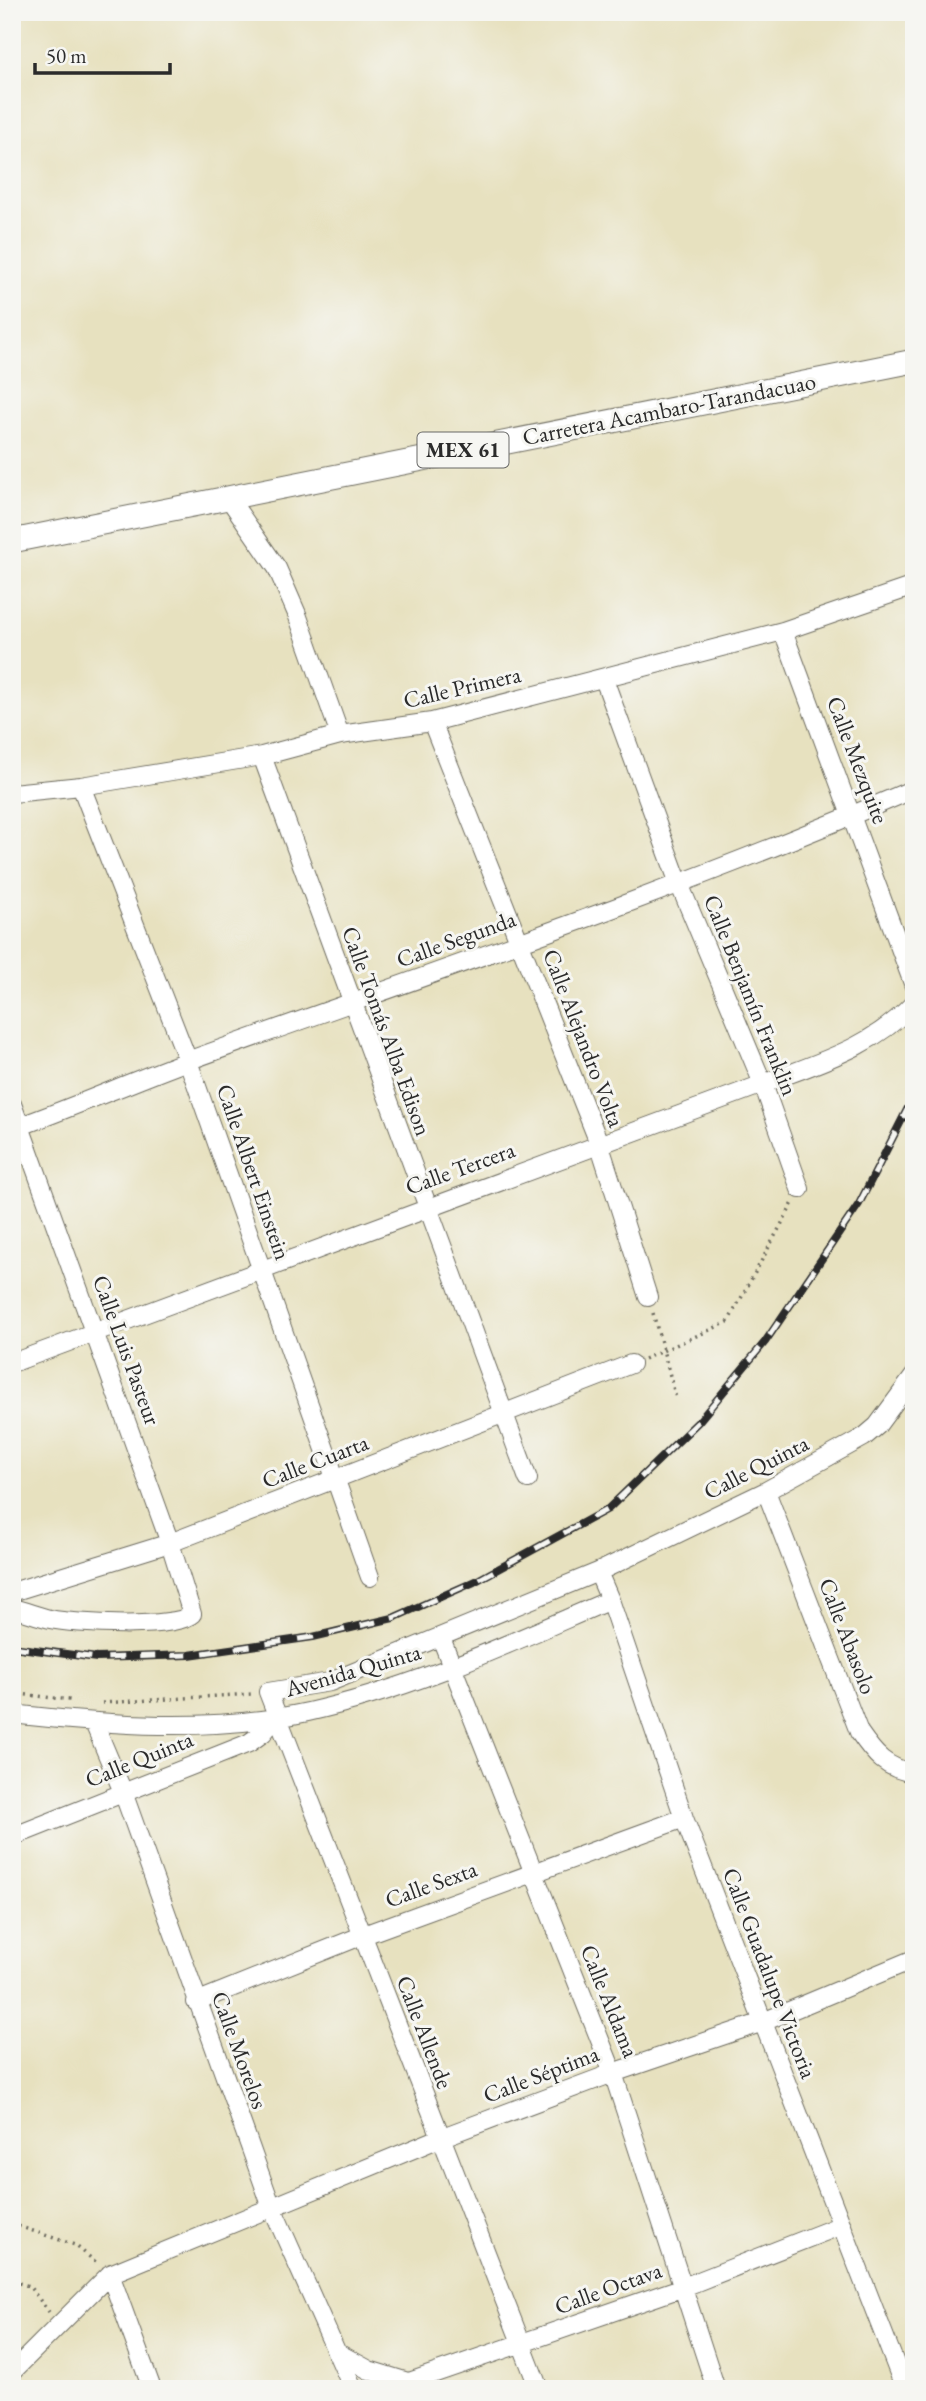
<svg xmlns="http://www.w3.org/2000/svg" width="926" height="2401" viewBox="0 0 926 2401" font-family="'EB Garamond',serif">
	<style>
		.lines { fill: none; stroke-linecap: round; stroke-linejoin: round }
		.minor-casing { stroke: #6d6b5f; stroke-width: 20 }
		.major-casing { stroke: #6d6b5f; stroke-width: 25 }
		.path { stroke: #6d6b5f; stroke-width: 3.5; stroke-dasharray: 2 5; stroke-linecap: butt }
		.minor { stroke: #fff; stroke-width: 18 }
		.major { stroke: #fff; stroke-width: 23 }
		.rail-casing { stroke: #2b2b2b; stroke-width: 8 }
		.rail { stroke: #f6f6f2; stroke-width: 5; stroke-dasharray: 16; stroke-linecap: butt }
		.labels { text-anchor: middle; stroke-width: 6; stroke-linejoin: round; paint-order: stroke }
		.shield { fill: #f6f6f2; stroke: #686867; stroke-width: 2 }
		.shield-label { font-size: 21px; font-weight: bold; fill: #2b2b2b }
		.street-label { font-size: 23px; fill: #2b2b2b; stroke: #f6f6f2 }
	</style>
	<rect width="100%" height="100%" fill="#f6f6f2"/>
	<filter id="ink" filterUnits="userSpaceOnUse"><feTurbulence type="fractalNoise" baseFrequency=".0143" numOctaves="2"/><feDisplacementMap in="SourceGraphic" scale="14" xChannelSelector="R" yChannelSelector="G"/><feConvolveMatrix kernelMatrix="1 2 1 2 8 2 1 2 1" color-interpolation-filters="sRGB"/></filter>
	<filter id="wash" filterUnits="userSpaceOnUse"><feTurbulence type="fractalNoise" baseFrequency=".00686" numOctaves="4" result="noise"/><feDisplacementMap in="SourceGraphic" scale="28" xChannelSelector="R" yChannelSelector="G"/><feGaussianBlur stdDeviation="1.57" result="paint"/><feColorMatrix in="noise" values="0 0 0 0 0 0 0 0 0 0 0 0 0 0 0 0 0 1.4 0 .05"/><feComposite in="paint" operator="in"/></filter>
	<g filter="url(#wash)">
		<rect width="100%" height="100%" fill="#e7e1bf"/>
	</g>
	<g filter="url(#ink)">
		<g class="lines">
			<defs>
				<path id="minor" d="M228 497 277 568 297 614 340 735
					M783 631 914 986
					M604 679 678 881 763 1084 800 1189
					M432 722 599 1143 648 1297
					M262 756 528 1479
					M81 786 188 1061 370 1577
					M12 793 81 786 262 756 340 735 432 722 783 631 914 586
					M12 1104 170 1543 192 1614C176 1630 73 1624 50 1619 37 1616 25 1611 12 1608
					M12 1129C72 1108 130 1082 190 1060 432 973 677 891 914 789
					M12 1363 763 1084C819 1062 872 1048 914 1003
					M766 1491 859 1732C874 1754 886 1769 914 1773
					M598 1572 610 1600 684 1818 905 2389
					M12 1592 170 1543 631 1364
					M441 1638 613 2073 716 2389
					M12 1714C109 1725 211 1733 308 1712 413 1689 512 1642 610 1600
					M94 1723 123 1792 271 2205 353 2389
					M12 1837 249 1743 263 1733 277 1716
					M196 2002 361 1936 684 1818
					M110 2274 152 2389
					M336 2352 369 2370 408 2382
					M12 2372 110 2274 440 2138 613 2073 763 2022 914 1959
					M389 2389 681 2288 842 2225
					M539 2389 268 1692 330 1682 598 1572 766 1491 864 1437 877 1426 914 1376"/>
				<path id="major" d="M12 541 914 361"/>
			</defs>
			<!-- minor casing -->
			<use href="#minor" class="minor-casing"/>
			<!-- major casing -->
			<use href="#major" class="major-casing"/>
			<!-- path -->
			<path class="path" d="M653 1313 676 1398
				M644 1359 728 1322 793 1203
				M12 1693 70 1700
				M102 1703 252 1694
				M12 2224 75 2245 98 2264
				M12 2281 29 2286 49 2312"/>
			<!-- minor -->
			<use href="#minor" class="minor"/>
			<!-- major -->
			<use href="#major" class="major"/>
			<defs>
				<path id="rail" d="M12 1647 97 1658 189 1655 313 1637 393 1618 474 1582 608 1509 699 1421 765 1342 859 1204 914 1096"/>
			</defs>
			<!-- rail casing -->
			<use href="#rail" class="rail-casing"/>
			<!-- rail -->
			<use href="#rail" class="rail"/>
		</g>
	</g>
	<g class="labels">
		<!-- shield labels -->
		<rect class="shield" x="417.5" y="432.5" width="91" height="35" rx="5"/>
		<g class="shield-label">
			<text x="463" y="457">MEX 61</text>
		</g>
		<!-- street labels -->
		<g class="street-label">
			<text transform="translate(669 409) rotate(-11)" y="8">Carretera Acambaro-Tarandacuao</text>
			<text transform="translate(462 687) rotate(-13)" y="8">Calle Primera</text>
			<text transform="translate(858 760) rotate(69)" y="8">Calle Mezquite</text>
			<text transform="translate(456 939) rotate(-20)" y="8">Calle Segunda</text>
			<text transform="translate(751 995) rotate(68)" y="8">Calle Benjamín Franklin</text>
			<text transform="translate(387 1031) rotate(70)" y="8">Calle Tomás Alba Edison</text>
			<text transform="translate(584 1038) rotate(69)" y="8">Calle Alejandro Volta</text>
			<text transform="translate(460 1168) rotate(-20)" y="8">Calle Tercera</text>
			<text transform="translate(254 1172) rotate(71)" y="8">Calle Albert Einstein</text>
			<text transform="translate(127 1350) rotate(70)" y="8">Calle Luis Pasteur</text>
			<text transform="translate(315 1461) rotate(-21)" y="8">Calle Cuarta</text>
			<text transform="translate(756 1467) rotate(-27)" y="8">Calle Quinta</text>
			<text transform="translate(848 1636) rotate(69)" y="8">Calle Abasolo</text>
			<text transform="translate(353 1670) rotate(-16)" y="8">Avenida Quinta</text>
			<text transform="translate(139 1759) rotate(-22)" y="8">Calle Quinta</text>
			<text transform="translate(431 1884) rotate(-20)" y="8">Calle Sexta</text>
			<text transform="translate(770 1973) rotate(69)" y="8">Calle Guadalupe Victoria</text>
			<text transform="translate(610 2001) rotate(68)" y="8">Calle Aldama</text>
			<text transform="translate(425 2032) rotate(69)" y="8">Calle Allende</text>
			<text transform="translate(240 2050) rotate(70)" y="8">Calle Morelos</text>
			<text transform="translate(541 2074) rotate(-21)" y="8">Calle Séptima</text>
			<text transform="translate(608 2288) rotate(-20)" y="8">Calle Octava</text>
		</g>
	</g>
	<!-- margin -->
	<rect width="926" height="2401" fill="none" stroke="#f6f6f2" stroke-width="42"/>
	<!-- scale -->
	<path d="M35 63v10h135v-10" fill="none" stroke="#2b2b2b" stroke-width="3.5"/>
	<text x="46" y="63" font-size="21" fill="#2b2b2b" stroke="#f6f6f2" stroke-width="5" paint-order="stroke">50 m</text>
</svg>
